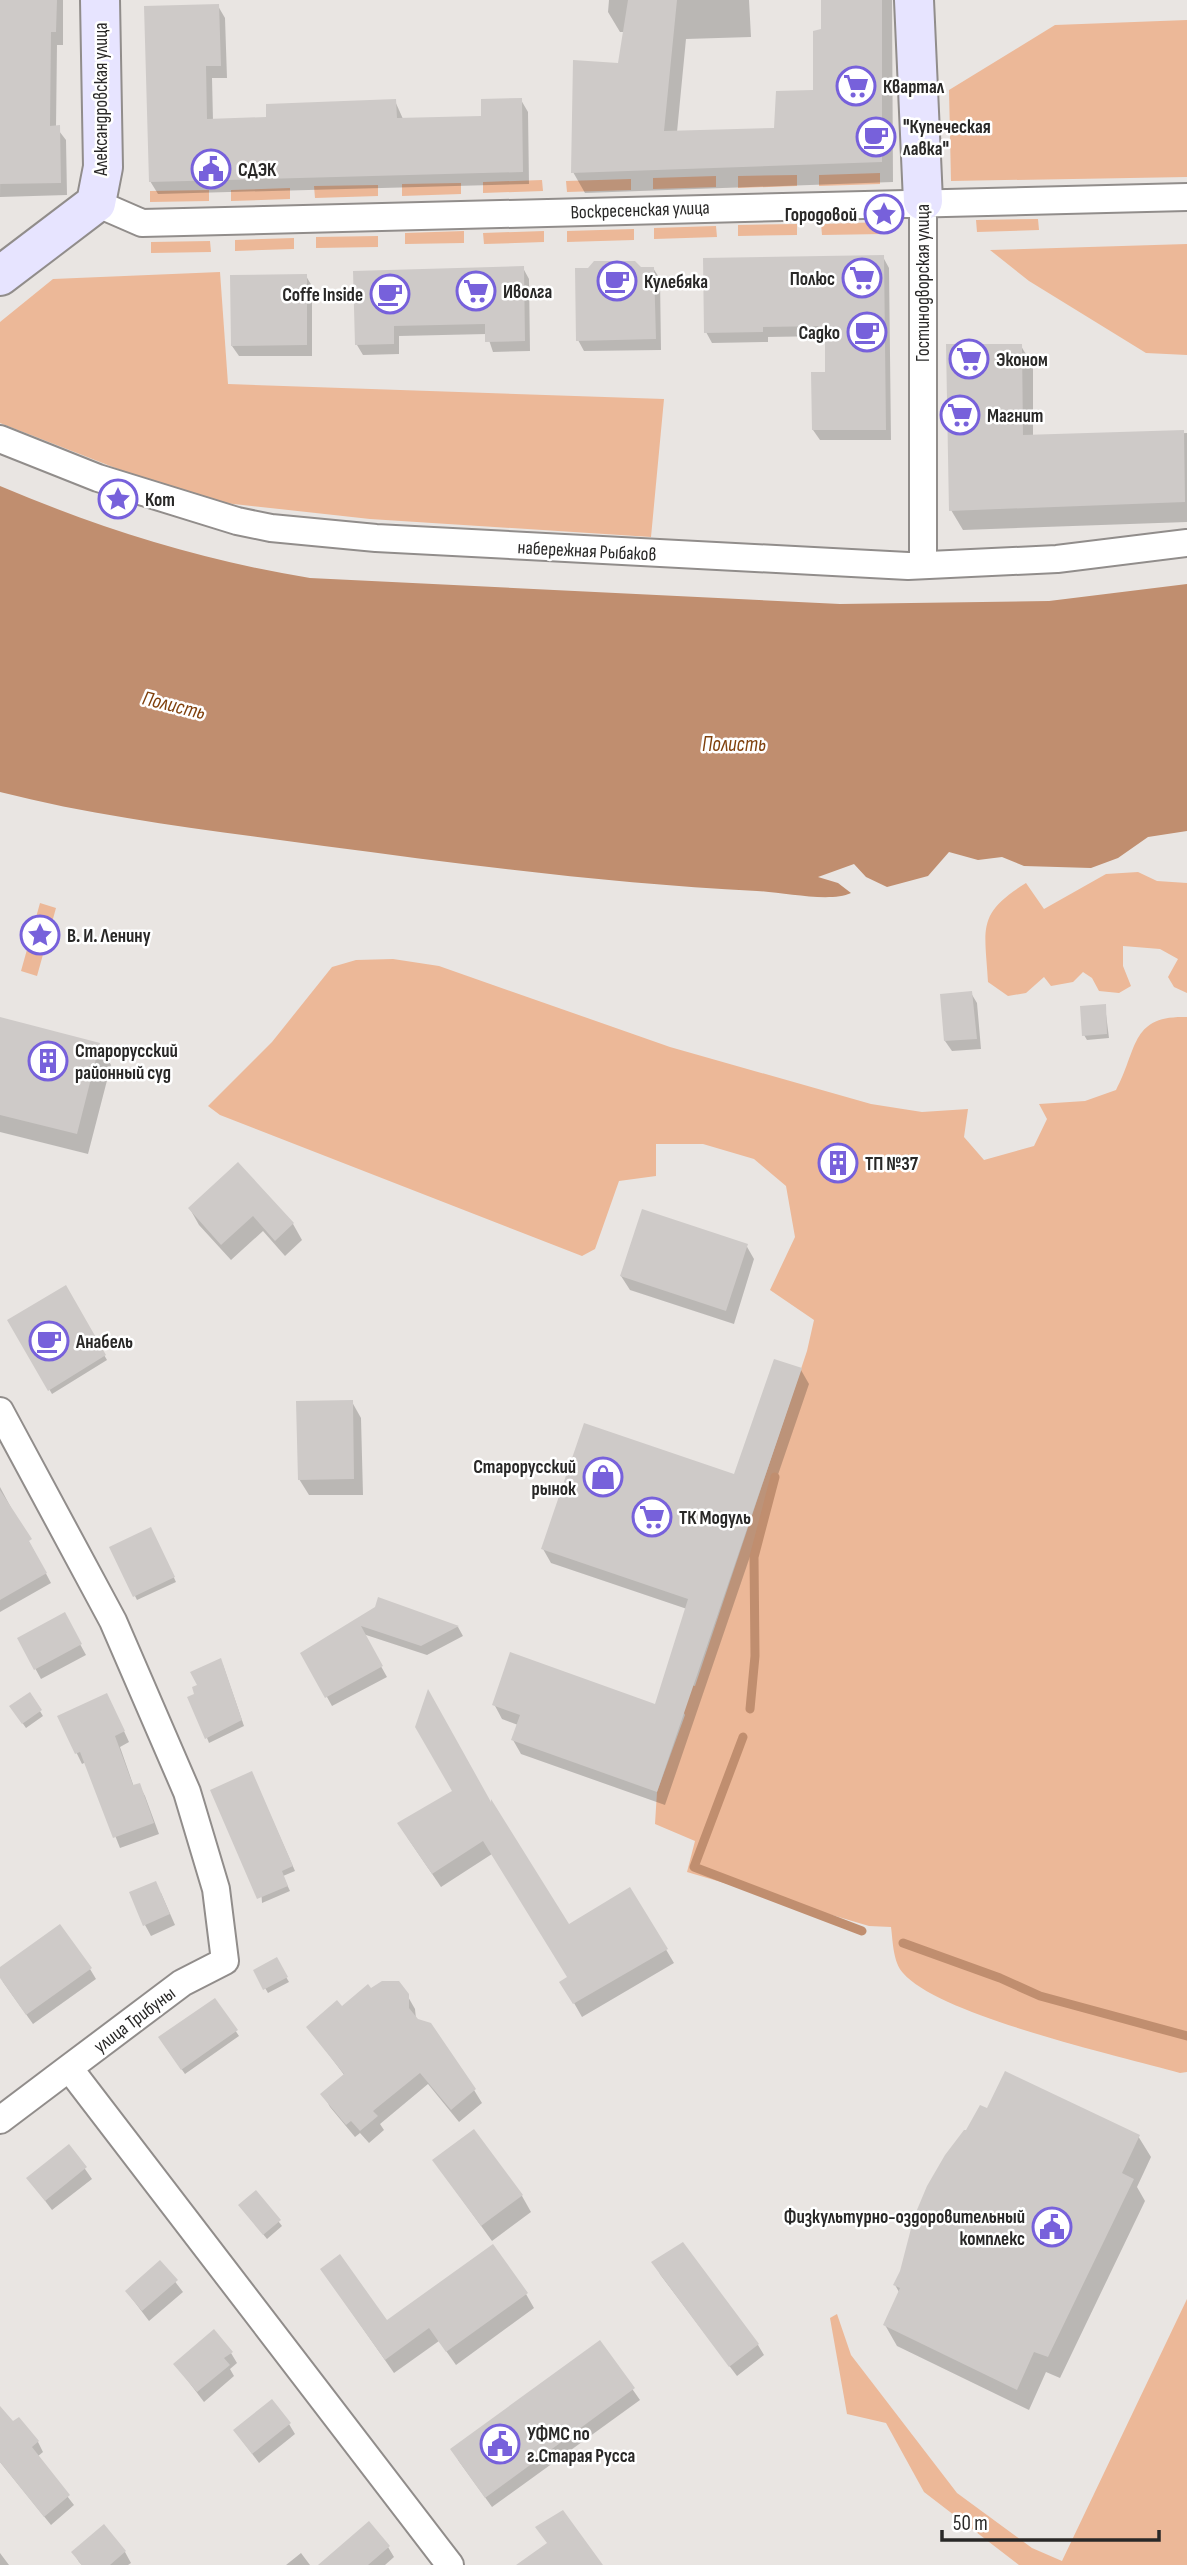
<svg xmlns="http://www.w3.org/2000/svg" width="1187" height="2565" viewBox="0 0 1187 2565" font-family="'Sofia Sans Condensed',sans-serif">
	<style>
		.green { fill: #ecb898 }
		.water { fill: #c08e6f }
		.shadow { fill: #0003 }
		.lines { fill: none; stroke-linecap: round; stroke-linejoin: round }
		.stream { stroke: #c08e6f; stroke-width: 9 }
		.building { fill: #cecac8 }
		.street-casing { stroke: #918d8b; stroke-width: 30 }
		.secondary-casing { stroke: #918d8b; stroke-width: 42 }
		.street { stroke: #fff; stroke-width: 26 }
		.secondary { stroke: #e7e4ff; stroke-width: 38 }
		.labels { text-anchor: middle; stroke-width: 5; stroke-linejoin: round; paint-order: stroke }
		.poi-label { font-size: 19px; font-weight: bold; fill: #292827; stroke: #fff; text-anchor: start }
		.street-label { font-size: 19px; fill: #292827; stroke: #fff }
		.water-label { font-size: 21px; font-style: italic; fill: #80410d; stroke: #fff }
	</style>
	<rect width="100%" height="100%" fill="#e9e5e2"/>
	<!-- green -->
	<path class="green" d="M1187 20V177L951 181 949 90 1055 25Z
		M880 173V184L819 186V175Z
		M797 175V186L738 188V176Z
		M716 176V187L653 189V178Z
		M631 179V190L567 192 566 181Z
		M542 180 543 191 483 193V182Z
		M461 183V194L402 196V184Z
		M378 185V196L315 198 314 186Z
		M290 188V199L231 201V190Z
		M209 190V201L150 202V191Z
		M1038 219 1039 230 977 232 976 220Z
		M883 222V234L822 235 821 224Z
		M797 224V235L738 236V225Z
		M716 226 717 237 654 239V228Z
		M634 229V240L567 242V231Z
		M464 231V243L405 244V233Z
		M544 231V242L484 244 483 233Z
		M378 236V247L316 248V237Z
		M294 238V249L235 251V240Z
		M210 241 211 252 151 253V242Z
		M1187 244V355L1146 353 1029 281 990 250Z
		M220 272 228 384 664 399 651 537 370 519 216 502 177 492 0 423V322L53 279Z
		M1138 872 1157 881 1187 883V993L1174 987 1168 977 1178 959 1160 949 1123 946V966L1131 986 1119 993 1099 991 1092 978 1083 972 1073 982 1051 986 1044 977 1026 993 1008 996 988 982C985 928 976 914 1026 883L1044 909 1106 874Z
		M40 903 56 908 37 976 21 971Z
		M393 959 439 966 670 1047 871 1104 922 1112 968 1109 964 1137 984 1160 1034 1146 1047 1119 1039 1104 1085 1101 1116 1090C1138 1049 1130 1015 1187 1017V2072L1180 2073C1120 2056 940 2016 903 1973 893 1962 893 1942 891 1927L869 1926 687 1872 695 1841 655 1824 657 1792 685 1715 664 1676 695 1686 807 1351 814 1320 770 1290 795 1237 786 1186 754 1159 703 1144H656V1176L619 1181 595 1249 582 1256 220 1115 208 1106 272 1042 332 967 356 960Z
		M1187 2299V2565H1019L924 2492 886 2423 847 2414 830 2318 837 2314 851 2355 957 2493 1032 2548 1062 2561Z"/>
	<!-- water -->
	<path class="water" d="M0 486C99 528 203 561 310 578L840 604 1049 601 1187 584V831L1148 837 1118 858 1091 868 1024 866 1002 857 978 860 949 852 928 876 887 887 866 877 854 864 818 877 838 883 851 893C830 903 782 892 757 891 612 884 468 865 324 846 216 831 106 819 0 792Z"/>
	<!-- shadow -->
	<path class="shadow" d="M1 0H63V45H57L56 127 66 140 67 195 0 197Z
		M609 0H749L751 37 686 39 677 132 776 129 815 92 823 31 822 0H892L893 182 585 193 573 172 620 64 625 32H620L608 12Z
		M218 6 225 18 227 78H212L213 121 268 119 395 101 403 119 483 118 521 100 528 112 529 184 158 194 150 181Z
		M883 257 889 268 891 440H820L813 430 827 373 826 336 768 337V342L712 343 706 332Z
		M523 268 529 279 530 351 493 352 487 334 399 336V354L363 355 357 345 355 272Z
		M653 268 660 279 661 350 584 351 578 340 640 269Z
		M306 276 312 286V356H239L232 346Z
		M1021 346 1033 366V437L1187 433V522L963 530 951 510Z
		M971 993 977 1003 981 1049 952 1051 945 1041 942 995Z
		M1105 1006 1109 1038 1087 1040 1084 1035Z
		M0 1019 99 1044 111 1065 88 1154 0 1132Z
		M238 1165 293 1224 302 1240 285 1256 263 1231 231 1260 199 1225 190 1209Z
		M746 1245 754 1259 734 1324 630 1290 621 1276Z
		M65 1288 107 1360 52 1394 9 1320Z
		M801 1370 809 1384 665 1805 521 1754 513 1740 518 1725 502 1719 494 1704 656 1706 687 1609 551 1563 543 1549 735 1476Z
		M352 1402 361 1418 363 1495H309L299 1479Z
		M0 1487 51 1583 0 1612Z
		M153 1534 176 1582 137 1600 135 1596Z
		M379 1600 458 1627 463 1636 427 1655 363 1634 387 1677 332 1706 303 1654 376 1608Z
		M64 1615 86 1655 41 1679 19 1639Z
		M223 1665 244 1726 209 1743 207 1738Z
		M30 1695 43 1716 26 1728 14 1711Z
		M112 1705 129 1742 120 1747 134 1787 139 1785 145 1796 159 1834 120 1848 86 1762 82 1764 59 1717Z
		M254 1778 295 1871 283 1876 290 1891 262 1903Z
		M491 1805 568 1927 630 1889 674 1963 582 2017 562 1982 569 1978 492 1854 441 1887 407 1837Z
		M161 1893 175 1925 151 1936 145 1925Z
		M276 1960 289 1982 268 1993 255 1971Z
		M0 1969H90L96 1979 33 2024 3 1982Z
		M371 1990 407 1995 415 2009 416 2019 474 2090 482 2103 459 2122 428 2084 380 2124 384 2130 369 2143 360 2133 355 2137 330 2107 323 2094 345 2076 308 2027Z
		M215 2000 239 2036 185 2074 163 2043Z
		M1138 2136 1151 2157 1137 2187 1145 2201 1060 2378 1046 2372 1029 2410 897 2346 885 2325 899 2292 895 2285Z
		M69 2146 92 2179 52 2210 28 2178Z
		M434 2161 522 2196 531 2212 492 2241Z
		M256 2192 282 2226 267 2239 243 2210Z
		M160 2262 183 2292 149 2321 127 2292Z
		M322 2270 387 2322 526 2294 534 2308 456 2365 439 2341 394 2373Z
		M659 2273 758 2345 764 2355 737 2376Z
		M600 2343 640 2400 492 2507 458 2460Z
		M231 2353 237 2363 230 2369 234 2376 204 2402 175 2364Z
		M0 2409 13 2424 19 2419 38 2442 43 2452 37 2457 74 2505 51 2525 0 2462Z
		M289 2424 295 2434 259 2463 235 2431Z
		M104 2527 125 2552 131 2563 128 2565H82L79 2562 73 2552Z
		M388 2547 394 2557 385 2565H321Z
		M0 2553 9 2565H0Z
		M301 2553 310 2565H286Z"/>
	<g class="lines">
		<!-- stream -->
		<path class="stream" d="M750 1709 755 1656 754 1557 775 1477
			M743 1737 694 1867 862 1931
			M903 1943 1000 1978 1040 1996 1187 2036"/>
	</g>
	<!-- building -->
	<path class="building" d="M0 0H57L56 32H51L50 126 60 125 61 183 0 184Z
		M628 0H677L664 131 774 128 776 91 813 90V31L821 29V0H882V162L571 173 573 60 618 63Z
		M219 4 221 66H206L207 119 266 117V104L396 99 397 118 481 116V99L522 98 523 172 149 182 144 6Z
		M884 255 886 430H812L811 372H825V326L763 327V332L704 333 703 258Z
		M594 261H635L641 267H654L656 339 576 341 575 268H588Z
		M524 266 525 341 485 342V324L394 326V344L355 345 353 271Z
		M307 274V345L231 346 230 275Z
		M946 344H1022L1023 435 1184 430 1185 502 949 511Z
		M972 991 977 1039 944 1041 940 994Z
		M1106 1004 1107 1034 1082 1036 1080 1006Z
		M0 1017 100 1043 77 1134 0 1115Z
		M238 1162 294 1223 275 1241 253 1216 221 1245 188 1208Z
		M642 1209 748 1244 726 1311 620 1276Z
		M66 1285 106 1355 48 1391 7 1320Z
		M774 1359 802 1368 657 1792 511 1740 520 1715 492 1705 510 1652 655 1704 688 1599 541 1549 584 1423 734 1474Z
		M353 1400 354 1479 298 1480 296 1401Z
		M0 1490 32 1539 29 1541 47 1573 0 1600Z
		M151 1527 175 1577 133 1597 109 1547Z
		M378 1597 459 1626 421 1646 361 1626 383 1666 325 1698 300 1653 375 1607Z
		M65 1612 82 1644 34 1670 17 1638Z
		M221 1658 242 1720 205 1739 187 1697 194 1694 192 1687 197 1685 190 1672Z
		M428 1689 491 1802V1799L569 1924 630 1887 668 1949 573 2004 559 1982 567 1977 483 1841 432 1874 397 1823 452 1791 415 1727Z
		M30 1692 42 1710 22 1724 9 1706Z
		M107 1693 125 1731 115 1736 133 1785 140 1783 154 1823 113 1838 80 1752 75 1754 57 1716Z
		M252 1771 293 1866 282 1871 288 1886 257 1899 210 1790Z
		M156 1881 170 1914 143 1926 129 1892Z
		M60 1924 92 1968 26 2015 0 1978V1967Z
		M277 1957 288 1977 263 1990 253 1970Z
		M382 1981H399L409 1994V2008L418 2019 431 2023 476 2089 451 2110 420 2073 373 2111 378 2116 360 2131 351 2121 346 2125 320 2094 344 2074 306 2027 337 2000 342 2006 368 1984 371 1988Z
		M215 1998 238 2030 181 2070 158 2037Z
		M1005 2071 1140 2135 1122 2173 1134 2179 1048 2357 1034 2352 1017 2390 883 2325 900 2288 893 2285 900 2271 914 2217 927 2186 945 2155 964 2130H966L980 2105 987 2108Z
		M474 2129 523 2195 481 2226 432 2160Z
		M69 2144 87 2167 45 2201 26 2178Z
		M256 2190 281 2220 263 2235 238 2205Z
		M683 2242 759 2344 729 2367 651 2262Z
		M493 2244 528 2293 446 2352 429 2328 385 2360 320 2269 340 2254 387 2320Z
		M160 2260 178 2280 142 2311 125 2291Z
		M214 2329 233 2352 224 2358 230 2365 197 2392 173 2364Z
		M600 2340 635 2388 485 2498 450 2449Z
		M272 2399 291 2423 252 2454 233 2430Z
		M0 2406 13 2421 19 2417 39 2441 32 2447 70 2495 44 2517 0 2462Z
		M563 2510 603 2565H516L547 2543 535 2527Z
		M369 2521 390 2546 368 2565H318Z
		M104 2524 126 2551 110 2565H82L71 2552Z"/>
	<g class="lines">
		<defs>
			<path id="street" d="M923 201V565
				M96 203 142 223 1187 197
				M0 439 98 478 237 521 271 528 376 538 908 566 1057 559 1187 543
				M0 1411 113 1621 187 1792 216 1889 225 1961 182 1983 69 2068 450 2565
				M0 2120 69 2068"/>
			<path id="secondary" d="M914 0 923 201
				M0 276 96 203 103 167 100 0"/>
		</defs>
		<!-- street casing -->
		<use href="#street" class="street-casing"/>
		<!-- secondary casing -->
		<use href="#secondary" class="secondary-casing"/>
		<!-- street -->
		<use href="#street" class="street"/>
		<!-- secondary -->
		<use href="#secondary" class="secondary"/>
	</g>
	<!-- icons -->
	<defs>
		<symbol id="supermarket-ring" viewBox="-11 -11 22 22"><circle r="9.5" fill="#fff" stroke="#7761db" stroke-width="1.5"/><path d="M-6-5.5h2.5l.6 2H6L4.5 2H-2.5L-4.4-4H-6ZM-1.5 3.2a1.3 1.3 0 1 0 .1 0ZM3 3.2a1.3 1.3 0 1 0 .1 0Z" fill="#7761db"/></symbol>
		<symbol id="cafe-ring" viewBox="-11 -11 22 22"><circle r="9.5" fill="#fff" stroke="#7761db" stroke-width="1.5"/><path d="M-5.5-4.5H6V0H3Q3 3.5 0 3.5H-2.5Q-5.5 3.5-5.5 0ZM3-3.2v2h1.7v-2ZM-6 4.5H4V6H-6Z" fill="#7761db"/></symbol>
		<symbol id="civic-ring" viewBox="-11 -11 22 22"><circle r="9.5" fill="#fff" stroke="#7761db" stroke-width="1.5"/><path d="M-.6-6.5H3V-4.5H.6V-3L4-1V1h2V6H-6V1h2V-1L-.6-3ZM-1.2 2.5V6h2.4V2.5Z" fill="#7761db"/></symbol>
		<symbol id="sight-ring" viewBox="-11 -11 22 22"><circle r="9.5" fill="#fff" stroke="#7761db" stroke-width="1.5"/><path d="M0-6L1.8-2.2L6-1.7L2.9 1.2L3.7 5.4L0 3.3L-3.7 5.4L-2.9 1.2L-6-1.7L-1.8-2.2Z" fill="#7761db"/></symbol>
		<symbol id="building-ring" viewBox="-11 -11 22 22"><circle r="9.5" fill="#fff" stroke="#7761db" stroke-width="1.5"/><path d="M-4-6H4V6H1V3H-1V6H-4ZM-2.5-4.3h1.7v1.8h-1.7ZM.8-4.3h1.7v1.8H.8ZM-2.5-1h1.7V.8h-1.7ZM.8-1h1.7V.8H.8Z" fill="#7761db"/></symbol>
		<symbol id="shop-ring" viewBox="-11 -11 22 22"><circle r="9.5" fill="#fff" stroke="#7761db" stroke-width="1.5"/><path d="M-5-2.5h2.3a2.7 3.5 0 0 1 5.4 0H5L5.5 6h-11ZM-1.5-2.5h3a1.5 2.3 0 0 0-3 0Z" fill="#7761db"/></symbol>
	</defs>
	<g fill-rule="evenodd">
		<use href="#supermarket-ring" x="834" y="64" width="44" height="44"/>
		<use href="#cafe-ring" x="854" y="115" width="44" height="44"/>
		<use href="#civic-ring" x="189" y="147" width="44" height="44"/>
		<use href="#sight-ring" x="862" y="192" width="44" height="44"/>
		<use href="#supermarket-ring" x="840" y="256" width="44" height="44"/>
		<use href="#cafe-ring" x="595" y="259" width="44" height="44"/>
		<use href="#supermarket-ring" x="454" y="269" width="44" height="44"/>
		<use href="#cafe-ring" x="368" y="272" width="44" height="44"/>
		<use href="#cafe-ring" x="845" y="310" width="44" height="44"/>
		<use href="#supermarket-ring" x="947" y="337" width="44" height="44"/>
		<use href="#supermarket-ring" x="938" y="393" width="44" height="44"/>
		<use href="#sight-ring" x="96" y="477" width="44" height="44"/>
		<use href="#sight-ring" x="18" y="913" width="44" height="44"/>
		<use href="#building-ring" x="26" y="1039" width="44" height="44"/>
		<use href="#building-ring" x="816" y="1141" width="44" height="44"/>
		<use href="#cafe-ring" x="27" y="1319" width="44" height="44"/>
		<use href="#shop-ring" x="581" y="1455" width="44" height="44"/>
		<use href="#supermarket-ring" x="630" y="1495" width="44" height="44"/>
		<use href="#civic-ring" x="1030" y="2205" width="44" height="44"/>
		<use href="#civic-ring" x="478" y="2422" width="44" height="44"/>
	</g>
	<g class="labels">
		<!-- poi labels -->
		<g class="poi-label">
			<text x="883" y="93">Квартал</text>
			<text x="903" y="133">"Купеческая<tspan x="903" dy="22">лавка"</tspan></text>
			<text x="238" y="176">СДЭК</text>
			<text x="857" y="221" text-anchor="end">Городовой</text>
			<text x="835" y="285" text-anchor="end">Полюс</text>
			<text x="644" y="288">Кулебяка</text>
			<text x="503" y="298">Иволга</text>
			<text x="363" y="301" text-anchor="end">Coffe Inside</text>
			<text x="840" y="339" text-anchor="end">Садко</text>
			<text x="996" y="366">Эконом</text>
			<text x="987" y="422">Магнит</text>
			<text x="145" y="506">Кот</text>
			<text x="67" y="942">В. И. Ленину</text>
			<text x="75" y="1057">Старорусский<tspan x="75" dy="22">районный суд</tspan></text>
			<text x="865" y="1170">ТП №37</text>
			<text x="76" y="1348">Анабель</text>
			<text x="576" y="1473" text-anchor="end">Старорусский<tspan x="576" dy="22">рынок</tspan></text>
			<text x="679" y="1524">ТК Модуль</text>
			<text x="1025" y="2223" text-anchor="end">Физкультурно-оздоровительный<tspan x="1025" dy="22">комплекс</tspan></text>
			<text x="527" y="2440">УФМС по<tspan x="527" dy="22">г.Старая Русса</tspan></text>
		</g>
		<!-- street labels -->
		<g class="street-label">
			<text transform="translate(100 99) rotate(-90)" y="7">Александровская улица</text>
			<text transform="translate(640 209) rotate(-2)" y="7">Воскресенская улица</text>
			<text transform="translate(922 283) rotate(-90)" y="7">Гостинодворская улица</text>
			<text transform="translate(587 550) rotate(3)" y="7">набережная Рыбаков</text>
			<text transform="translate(134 2019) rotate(-37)" y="7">улица Трибуны</text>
		</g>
		<!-- water labels -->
		<g class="water-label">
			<text transform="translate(174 705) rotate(14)" y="7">Полисть</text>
			<text x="734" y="751">Полисть</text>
		</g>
	</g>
	<!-- scale -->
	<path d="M942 2530v10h217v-10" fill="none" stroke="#292827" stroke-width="3.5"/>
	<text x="953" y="2530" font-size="21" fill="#292827" stroke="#ffffff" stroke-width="5" paint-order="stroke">50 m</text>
</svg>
